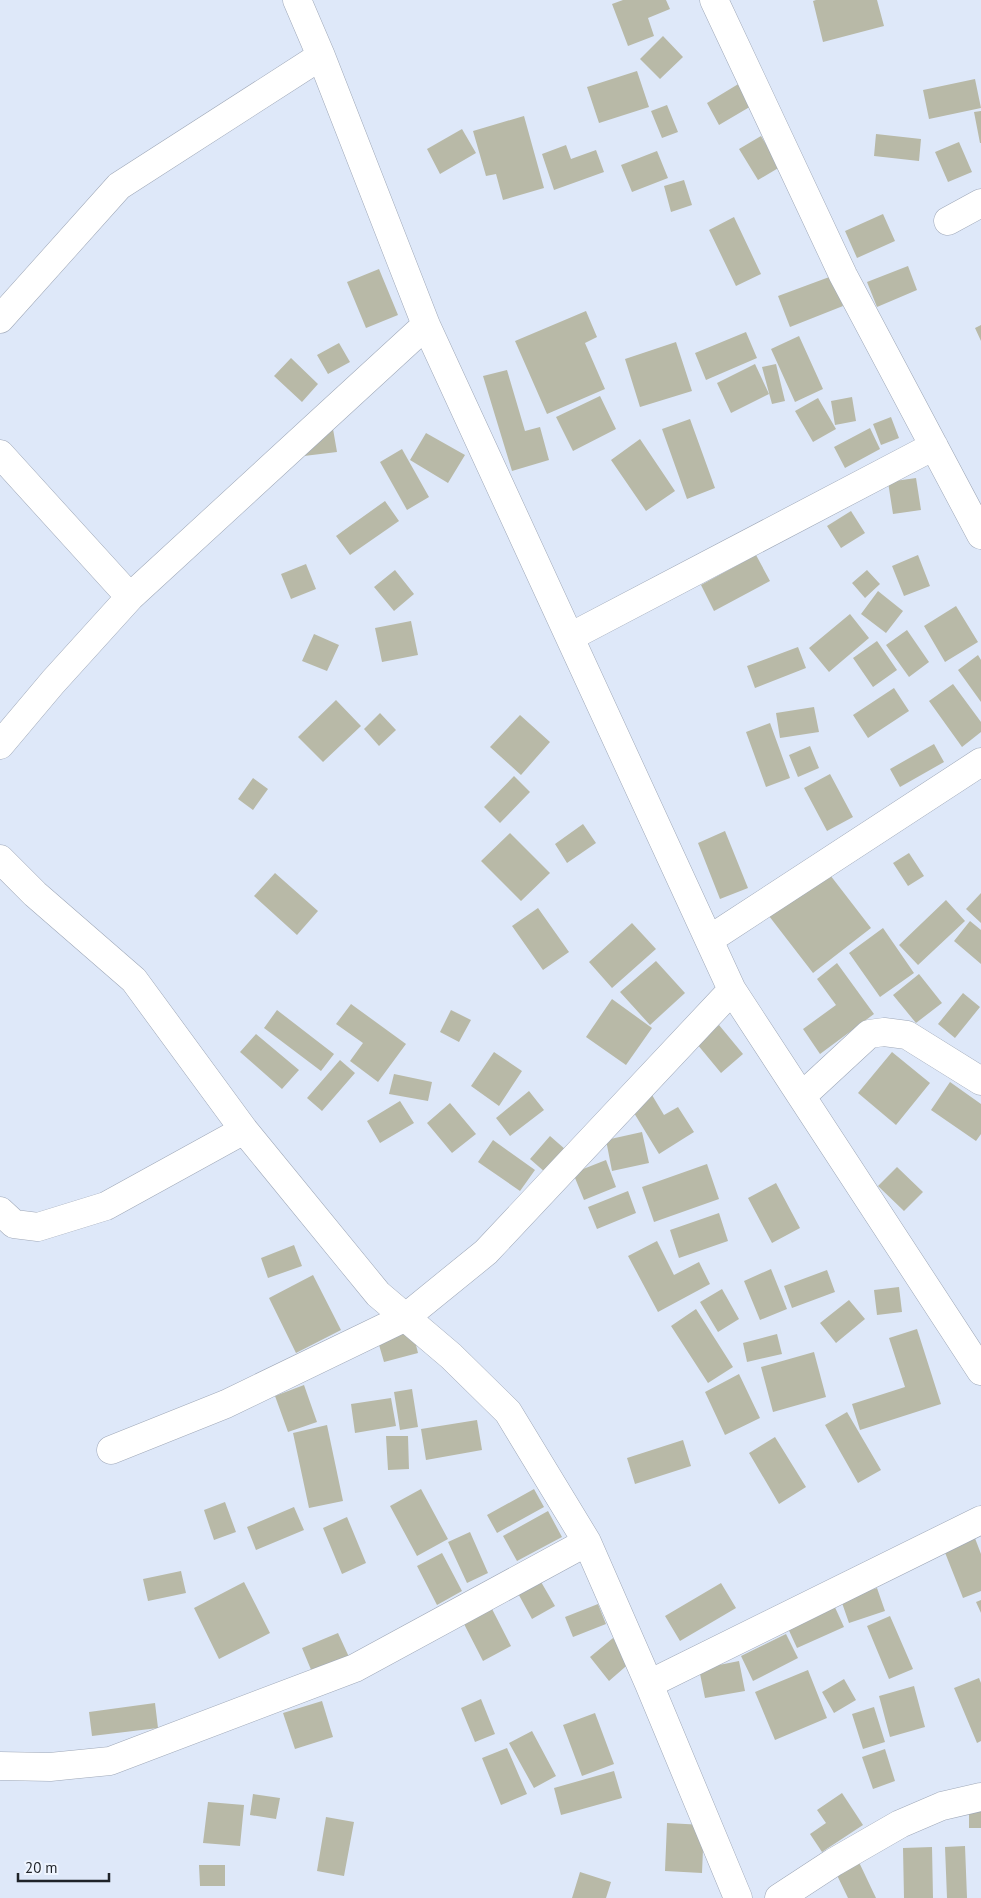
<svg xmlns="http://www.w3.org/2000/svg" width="981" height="1898" viewBox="0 0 981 1898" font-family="'PT Sans',sans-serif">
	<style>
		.building { fill: #b8b9a7 }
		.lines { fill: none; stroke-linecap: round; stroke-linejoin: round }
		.minor-casing { stroke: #9fa8b8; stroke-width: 29 }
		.minor { stroke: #fff; stroke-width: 28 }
	</style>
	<rect width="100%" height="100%" fill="#dee8f9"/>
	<!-- building -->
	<path class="building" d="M623 0H666L670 9 648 18 654 36 628 46 612 4Z
		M816 0H877L884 26 823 42 813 1Z
		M663 36 683 57 660 79 640 59Z
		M637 71 649 107 599 123 587 87Z
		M975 79 981 108 929 119 923 90Z
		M740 83 753 105 719 125 707 103Z
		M667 105 678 132 662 138 651 111Z
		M981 111V143H980L974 112Z
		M524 116 544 188 503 200 496 174 486 176 473 131Z
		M462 129 476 153 440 174 427 149Z
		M876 134 921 139 919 161 874 156Z
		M761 136 780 167 758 180 739 149Z
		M959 142 972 172 948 182 935 152Z
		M566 145 571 159 596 150 604 172 554 190 542 154Z
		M657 151 668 178 632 192 621 165Z
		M684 180 692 205 671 212 664 186Z
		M883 214 895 241 857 258 845 231Z
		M734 217 761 274 736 286 709 230Z
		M908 266 917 290 877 307 867 282Z
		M379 269 398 315 366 328 347 282Z
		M832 276 843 306 790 327 778 296Z
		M586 311 597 337 585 343 605 389 547 414 515 341Z
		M981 325V341L975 328Z
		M746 332 757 358 706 380 695 353Z
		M799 336 823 389 795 402 771 349Z
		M676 342 692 391 640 407 625 359Z
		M339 343 350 362 328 374 317 355Z
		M291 358 318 384 302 402 274 376Z
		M755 364 769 394 731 413 717 383Z
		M776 364 785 401 772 404 762 367Z
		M507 370 525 431 540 427 549 460 512 471 483 376Z
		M600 396 616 429 573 451 556 417Z
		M852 397 856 421 835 425 831 401Z
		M818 398 836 429 813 442 795 411Z
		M891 417 899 438 881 445 873 424Z
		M690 419 715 488 687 499 662 429Z
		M870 428 880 449 845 468 834 447Z
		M333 429 337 452 304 456 300 433Z
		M426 433 465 455 448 483 410 460Z
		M640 439 675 491 646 511 611 460Z
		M402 449 429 497 407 510 380 462Z
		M916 478 921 510 893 514 888 482Z
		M385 501 399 521 350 555 336 536Z
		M851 511 865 533 841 548 827 526Z
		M756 555 770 581 714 611 701 585Z
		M918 555 930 586 904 596 892 566Z
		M306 564 316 589 291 599 281 574Z
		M395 570 414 594 394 611 374 587Z
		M867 570 880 584 865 598 852 583Z
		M878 591 903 611 886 633 861 614Z
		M956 606 978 642 945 662 924 626Z
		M850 614 869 638 829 672 809 648Z
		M411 621 418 655 382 662 375 628Z
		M907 630 929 662 909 677 886 645Z
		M314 634 339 645 327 671 302 661Z
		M877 641 897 670 873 687 853 658Z
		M798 647 806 668 755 688 747 666Z
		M978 655 981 660V702L958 670Z
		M953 684 981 722V732L962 747 929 701Z
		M894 688 909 711 868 738 853 715Z
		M336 700 361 726 323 762 298 737Z
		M814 707 819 732 780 738 776 713Z
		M380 713 396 730 379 746 364 729Z
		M520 715 550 742 521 775 490 747Z
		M770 723 790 778 766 787 746 732Z
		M934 744 944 762 900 787 890 769Z
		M810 746 819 768 798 777 789 755Z
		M830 774 853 817 827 831 804 788Z
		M514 776 530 792 500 823 484 807Z
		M253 778 268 789 253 810 238 799Z
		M583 824 596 843 567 863 555 844Z
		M725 831 748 888 720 899 698 843Z
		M510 833 550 873 521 901 481 861Z
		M909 853 924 876 908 886 893 863Z
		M827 871 871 928 813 973 769 916Z
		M275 873 318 911 297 935 254 896Z
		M981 893V923L966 909Z
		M946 900 965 921 918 965 899 945Z
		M538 908 569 952 543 970 512 926Z
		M970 921 981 930V964L954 941Z
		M632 923 656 949 612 988 589 962Z
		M883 928 914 973 880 997 849 953Z
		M656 961 685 993 650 1025 620 992Z
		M837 963 874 1014 820 1054 803 1029 836 1005 817 979Z
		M919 974 942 1003 916 1023 893 995Z
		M963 993 980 1007 955 1038 938 1024Z
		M612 999 652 1028 626 1065 586 1037Z
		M351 1004 406 1044 378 1082 350 1061 363 1043 336 1024Z
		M277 1010 334 1054 321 1071 264 1028Z
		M451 1010 471 1020 459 1042 440 1032Z
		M719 1025 743 1054 721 1073 697 1044Z
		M256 1034 299 1070 282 1089 240 1052Z
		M494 1052 522 1071 499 1106 471 1086Z
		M892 1052 930 1083 896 1125 858 1093Z
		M340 1060 355 1073 322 1111 307 1098Z
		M394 1074 432 1082 428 1101 389 1094Z
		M950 1082 981 1104V1134L976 1141 931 1110Z
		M529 1091 544 1110 510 1136 496 1118Z
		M652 1095 664 1115 678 1107 694 1132 659 1154 631 1108Z
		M400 1101 414 1123 380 1143 367 1121Z
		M450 1103 476 1134 452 1153 427 1123Z
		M642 1132 649 1163 612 1171 606 1140Z
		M550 1136 566 1150 546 1173 530 1159Z
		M493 1140 535 1170 520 1191 478 1162Z
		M606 1160 616 1187 584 1200 573 1173Z
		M707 1164 719 1199 654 1222 642 1187Z
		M897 1167 923 1192 904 1211 878 1186Z
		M776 1183 800 1228 772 1243 748 1198Z
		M628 1191 636 1213 597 1229 588 1207Z
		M719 1213 728 1241 679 1258 670 1230Z
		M657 1241 674 1275 699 1262 710 1284 658 1312 628 1256Z
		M294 1245 302 1266 268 1278 261 1258Z
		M771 1269 787 1309 760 1320 744 1281Z
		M827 1270 835 1292 792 1308 784 1286Z
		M313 1275 341 1330 296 1353 269 1298Z
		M899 1287 902 1312 877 1315 874 1290Z
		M722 1289 739 1319 718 1332 700 1302Z
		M849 1300 865 1319 836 1343 820 1323Z
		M696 1309 733 1367 708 1383 671 1326Z
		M412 1329 418 1353 384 1362 377 1338Z
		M917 1329 941 1404 860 1430 852 1404 905 1387 889 1338Z
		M777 1334 782 1354 747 1362 743 1343Z
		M814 1352 826 1397 773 1412 761 1367Z
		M739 1374 760 1418 725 1435 705 1392Z
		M304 1385 317 1422 288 1432 275 1396Z
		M412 1389 418 1427 400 1430 394 1392Z
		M391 1398 396 1426 355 1433 351 1404Z
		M847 1412 881 1470 858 1483 825 1425Z
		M477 1420 482 1450 426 1460 421 1429Z
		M327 1425 343 1501 309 1508 293 1433Z
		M386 1436H408L409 1469 388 1470Z
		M775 1437 806 1487 779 1504 749 1453Z
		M683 1440 691 1466 635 1484 627 1458Z
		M421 1489 448 1539 417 1556 390 1506Z
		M534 1489 544 1507 497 1533 487 1515Z
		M225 1502 236 1532 214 1540 204 1510Z
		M294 1507 304 1530 256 1550 247 1527Z
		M548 1511 562 1537 517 1561 503 1536Z
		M347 1517 366 1563 342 1574 323 1528Z
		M470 1532 488 1573 467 1583 448 1542Z
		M973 1533 981 1554V1591L963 1598 942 1545Z
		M442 1553 462 1591 437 1605 417 1566Z
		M181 1571 186 1593 148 1601 143 1579Z
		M537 1575 555 1606 532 1619 515 1588Z
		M244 1582 270 1633 219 1659 194 1608Z
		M721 1583 736 1608 680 1641 665 1616Z
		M877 1588 885 1611 849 1623 841 1600Z
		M981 1600V1613L976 1602Z
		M833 1603 844 1627 797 1648 786 1624Z
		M598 1604 606 1624 573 1637 565 1617Z
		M492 1609 511 1646 483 1661 464 1624Z
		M890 1616 913 1669 889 1679 867 1626Z
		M338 1633 349 1657 312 1672 302 1648Z
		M786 1634 798 1658 753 1681 741 1656Z
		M613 1638 632 1661 609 1681 590 1657Z
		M739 1661 745 1691 705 1698 699 1669Z
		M808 1670 827 1718 775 1740 755 1692Z
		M979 1678 981 1683V1741L977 1743 954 1688Z
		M844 1679 856 1700 834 1713 822 1692Z
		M914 1686 925 1727 890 1737 879 1696Z
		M481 1699 495 1734 475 1742 461 1708Z
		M322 1701 333 1737 295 1749 283 1713Z
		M155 1703 158 1728 92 1736 89 1712Z
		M874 1707 885 1742 863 1749 852 1714Z
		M595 1713 614 1764 582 1776 563 1725Z
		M532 1731 556 1776 534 1788 509 1743Z
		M507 1748 527 1794 501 1805 482 1758Z
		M885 1749 895 1781 873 1789 862 1757Z
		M614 1771 622 1798 561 1815 554 1788Z
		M842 1793 863 1825 822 1852 810 1834 826 1823 817 1810Z
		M253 1794 280 1798 276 1819 250 1815Z
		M208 1802 244 1805 240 1846 203 1843Z
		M981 1806V1828H969V1807Z
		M326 1817 354 1822 344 1876 317 1871Z
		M667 1823 704 1825 702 1873 665 1871Z
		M965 1846 967 1898H947L945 1847Z
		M932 1847 933 1898H904L903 1848Z
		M857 1858 876 1898H848L834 1869Z
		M199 1865H225V1886H200Z
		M580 1872 611 1882 606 1898H572Z"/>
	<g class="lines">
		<defs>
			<path id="minor" d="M297 0 321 56 426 325 732 990 981 1371
				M714 0 843 275 981 535
				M948 221 981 203
				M0 319 119 186 321 56
				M0 454 130 597
				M570 637 934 446
				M0 745 53 682 130 597 426 325
				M0 859 35 894 134 980 244 1130 378 1294 451 1356 508 1412 587 1542 649 1684 738 1898
				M710 939 981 762
				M802 1096 869 1034 884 1032 907 1035 981 1081
				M0 1211 14 1224 38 1227 106 1206 244 1130
				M111 1450 226 1404 406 1317 486 1252 732 990
				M649 1684 981 1520
				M0 1766 50 1767 110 1761 355 1668 587 1542
				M779 1898 834 1862 900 1824 942 1806 981 1797"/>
		</defs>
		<!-- minor casing -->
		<use href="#minor" class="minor-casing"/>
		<!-- minor -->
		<use href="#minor" class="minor"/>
	</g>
	<!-- scale -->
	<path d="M18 1873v8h91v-8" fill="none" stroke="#1f2329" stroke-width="2.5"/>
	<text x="25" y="1873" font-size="15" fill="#1f2329" stroke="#eff5ff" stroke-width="4" paint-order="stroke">20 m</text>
</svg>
